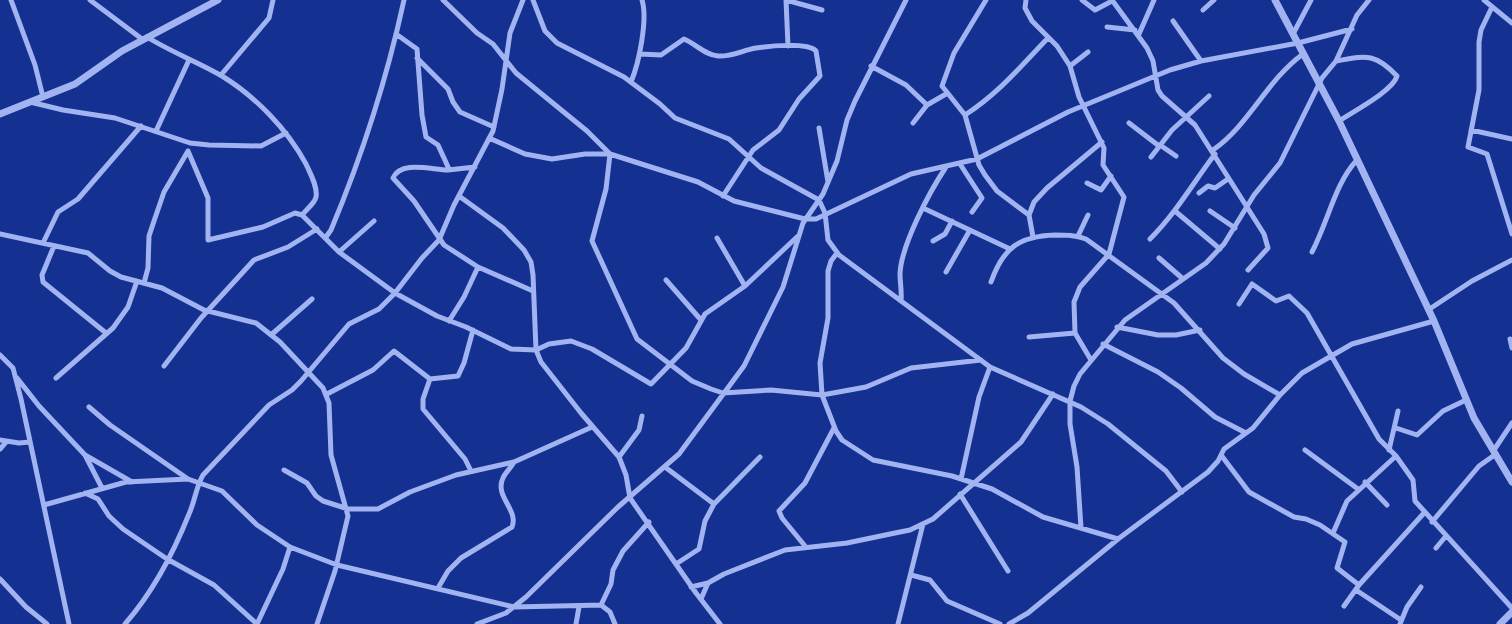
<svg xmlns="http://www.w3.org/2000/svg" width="1512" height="624" viewBox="0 0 1512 624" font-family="'Noto Sans',sans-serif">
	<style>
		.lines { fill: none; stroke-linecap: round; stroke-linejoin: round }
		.minor { stroke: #a1b4f1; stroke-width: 5 }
		.tertiary { stroke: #a1b4f1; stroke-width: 7 }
	</style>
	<rect width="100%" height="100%" fill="#143091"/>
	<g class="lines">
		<!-- minor -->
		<path class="minor" d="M11 0 35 65 43 97
			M90 0 142 39
			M443 0 477 33 493 44 516 73 587 131 610 154 606 189 592 241 637 339 692 381 711 389 723 393 771 390 822 395 866 387 911 368 981 360
			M533 0 545 31 557 43 624 77 660 104 675 118 729 139 761 168 819 200 825 213 828 240 839 255 990 367 1081 407 1108 424 1166 471 1182 492
			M786 0 788 46
			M786 0 822 10
			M986 0 954 53 942 86 965 115 979 165 985 175 997 191 1029 215 1033 237
			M1026 0 1025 8 1032 21 1057 46 1070 66 1079 97 1104 148 1103 165 1124 197 1109 254 1080 287 1074 302 1075 333 1091 360
			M1082 0 1095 10 1112 1
			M1112 0 1147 48 1153 61 1158 90 1162 96 1195 125 1264 234 1268 248 1248 270
			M1484 0 1512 23
			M1492 7 1481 30 1479 42V90L1468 147 1487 154 1512 234
			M1203 10 1214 0
			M1173 21 1201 61
			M1107 27 1135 30
			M396 34 417 49 422 115 426 137 438 145 449 169
			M1139 34 1154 0
			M1293 34 1311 0
			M147 37C171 52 198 62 222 76 256 97 287 129 306 164 310 173 318 187 316 197 315 203 306 210 302 215L295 213 263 227 208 240V198L188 151
			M640 54 661 55 684 39C696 44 705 55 718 56 732 57 743 50 756 48 769 46 807 42 816 51L820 76 799 99 779 130 753 150 723 196
			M417 58 448 89 453 102 460 112 494 127
			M1336 61C1365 56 1374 52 1397 76 1393 91 1352 112 1339 121
			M871 66 906 85 927 105
			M1070 66 1088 52
			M221 75 269 18 273 0
			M631 82C639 63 648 19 642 0
			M30 102 63 110 115 118 190 143 209 145 261 146 286 133
			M965 115C998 94 1021 66 1048 38
			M913 123 927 105 946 94
			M1129 123 1159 146
			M819 128 828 182
			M1471 130 1512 139
			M156 131 189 60
			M489 138 525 154 552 159 585 154H610L698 182 734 201 805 219H816L911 174 977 159 1068 112 1170 70 1201 61 1298 43 1352 29
			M1160 145 1176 156
			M1213 150C1250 124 1266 81 1303 54
			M1151 157 1172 130 1209 96
			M960 164 982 198 972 212
			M475 167C466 168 457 169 448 170 432 170 401 160 393 178L414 201 444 245 478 267 533 291
			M1087 183 1101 190 1111 176
			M1199 193 1208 186 1215 188 1228 179
			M459 196 503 228 524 250 531 262 533 275 536 350 541 362 581 413 619 457 626 475 630 498 696 593 720 624
			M923 208 1010 249
			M1175 211 1220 249
			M1210 211 1235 228
			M302 215 339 252 395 293 437 316 466 327 511 349 536 350 549 344 571 341 592 349 651 384 686 348 705 314 745 286 798 236
			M1029 215 1034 202 1047 188 1102 142
			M0 234 88 253 110 271 121 277 162 288 204 310 256 323 280 342 323 388 329 403 331 455 348 516 335 571 317 624
			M1078 236 1088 215
			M326 237 331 230C362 156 387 78 404 0
			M717 238 745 286
			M1150 239C1176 213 1193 183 1215 154
			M933 241 945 234 952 221
			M43 243 58 212 78 199 141 126
			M54 246 42 275 43 282 106 333
			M339 252 374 221
			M1312 252C1328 222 1335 183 1357 160
			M837 253 831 261 828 271V318L820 363 822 395 836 431 842 440 873 460 952 476 992 489 1043 517 1118 539
			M1159 258 1182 278
			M946 272 970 230
			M666 280 701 320
			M991 282C1003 248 1019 236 1055 235 1066 235 1075 235 1086 239L1174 303 1223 358 1244 374 1280 395
			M144 283 148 268 149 236 154 221 164 192 188 151
			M901 301C902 291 900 283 900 274 901 245 930 191 946 167
			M1239 304 1252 284 1276 301 1289 296 1307 313 1379 439 1396 456 1413 480 1415 501 1512 608
			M1428 310 1472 281 1512 260
			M449 321 464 297 478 267
			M1117 327 1158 335H1176L1200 330
			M271 335 312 299
			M1029 337 1075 333
			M1510 339 1512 348
			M1103 344 1158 372 1181 388 1215 417 1246 433
			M0 355 13 368 21 399 69 624
			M164 366 201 318 254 260 288 247 317 229
			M17 378 39 406 85 455 132 482
			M56 378 113 328 128 307 137 281
			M430 379 423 399V409L465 459 471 471
			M327 394 373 370 394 351 430 379 458 376 464 363 473 330
			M89 407 110 425 188 479
			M1396 428 1417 435 1443 411 1466 400
			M0 440 19 443 30 442
			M0 449 6 442
			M1305 450 1358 489
			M1389 450 1398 411
			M1494 450 1512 423
			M85 455 102 488
			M1221 455 1249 492 1294 517 1306 519 1320 525 1345 542 1337 568 1359 585
			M619 457 639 430 642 416
			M665 467 714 504
			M284 470 307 483 316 496 323 501 348 509H378L410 492 456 475 514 462 592 427
			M961 479 979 397 990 367
			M1365 482 1387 505
			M85 493 98 499 109 516 123 529 167 559 214 585 257 624
			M960 494 1008 571
			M44 505 126 482 188 479 222 491 257 525 290 547 337 565 514 607 601 605 611 584 613 570 623 551 649 522
			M1432 522 1479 466 1496 454
			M1081 528 1077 467 1070 424V401L1074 386 1080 374 1125 320 1206 263 1224 244 1254 195 1280 163 1322 78 1336 61 1357 15 1369 0
			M1333 533 1347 501 1396 456
			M805 546 782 518 779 511 805 483 834 428
			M1436 548 1446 536
			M676 564 699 549 705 521 714 504 760 457
			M911 575 930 580 947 601 1000 624
			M0 579 26 607 47 624
			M691 587 708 583 724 574 785 550 847 543 895 533 910 530 933 519 1021 442 1053 394
			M438 588 448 571 461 558 512 527C519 510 494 496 503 478 505 473 511 468 514 462
			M1356 590 1401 620
			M701 599 708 583
			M601 605 610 612 615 624
			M1344 606 1359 585 1424 513
			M125 624C153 592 173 554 189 514 195 501 196 487 203 475L269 405 292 390 301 381 349 324 379 309 395 293 422 258 439 240 454 205 493 131 502 89 510 33 523 0
			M257 624 283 569 290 547
			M477 624 506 613 526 597 618 507 679 454 744 366 783 287 803 223 823 194 837 161 847 120 855 101 906 0
			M576 624 579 607
			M898 624 923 524
			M1009 624 1028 613 1118 539 1208 472 1218 461 1224 449 1253 428 1280 395 1302 373 1352 344 1434 321
			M1400 624 1407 607 1421 587"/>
		<!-- tertiary -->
		<path class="tertiary" d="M1275 0 1339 121 1434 321 1474 418 1512 482
			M0 114 75 84 122 51 218 0
			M1500 624 1512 612"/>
	</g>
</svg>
